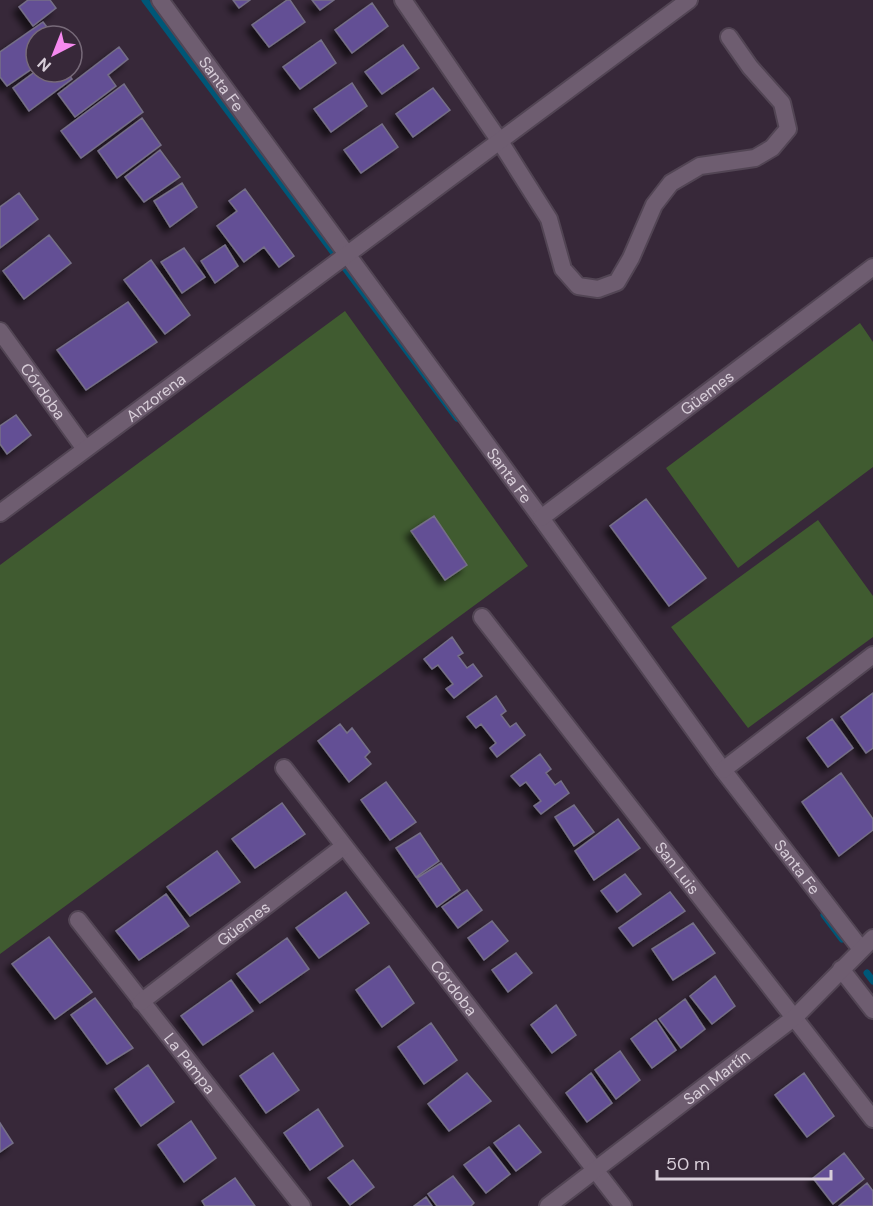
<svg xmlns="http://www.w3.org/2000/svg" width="873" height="1206" viewBox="0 0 873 1206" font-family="'DM Sans',sans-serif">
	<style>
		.green { fill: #405b30 }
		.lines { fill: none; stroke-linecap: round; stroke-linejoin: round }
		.stream { stroke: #005777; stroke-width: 7 }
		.building { fill: #644f95; stroke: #756f87; stroke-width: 1.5; filter: url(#shadow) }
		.minor-casing { stroke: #524554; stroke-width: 20 }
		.tertiary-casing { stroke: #524554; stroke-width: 20 }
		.minor { stroke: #6e5d70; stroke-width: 16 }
		.tertiary { stroke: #6e5d70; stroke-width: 16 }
		.labels { text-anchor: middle; stroke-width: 4.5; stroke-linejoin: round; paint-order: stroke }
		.street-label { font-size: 16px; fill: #d8ced9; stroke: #372839 }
	</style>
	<defs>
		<filter id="shadow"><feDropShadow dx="-5.5" dy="5.5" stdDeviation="3" flood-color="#0009"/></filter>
	</defs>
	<rect width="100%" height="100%" fill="#372839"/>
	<!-- green -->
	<path class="green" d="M345 311 528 566 0 954V565Z
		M860 323 873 342V467L738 568 666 468Z
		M818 520 873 596V637L748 728 671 627Z"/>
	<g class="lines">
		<!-- stream -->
		<path class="stream" d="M145 0 457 418
			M824 915 842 939
			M867 973 873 981"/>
	</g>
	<!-- building -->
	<path class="building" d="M28 0H50L56 8 33 26 19 7Z
		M233 0H250L239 8Z
		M287 0H290L305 22 269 47 252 25Z
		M312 0H334L320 10Z
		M372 3 388 26 352 53 335 30Z
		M43 22 54 36H36V66L7 86 0 77V52Z
		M321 40 336 63 300 89 283 67Z
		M403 45 419 68 382 94 365 72Z
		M119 47 128 59 108 75 116 86 75 117 58 94Z
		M36 71 67 72 72 79 29 111 13 88Z
		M352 83 367 106 331 132 314 109Z
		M124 84 143 112 81 158 61 131Z
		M433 88 450 110 413 137 396 114Z
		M142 118 161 145 117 178 98 151Z
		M382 124 398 147 361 173 344 150Z
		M160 150 180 177 144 202 125 177Z
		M182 183 197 207 170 227 154 201Z
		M245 189 294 256 279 267 264 247 244 262 217 226 237 211 229 201Z
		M19 193 38 219 0 248V207Z
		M49 235 71 263 24 299 3 271Z
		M225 245 238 266 215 283 201 261Z
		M184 248 205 277 182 293 161 262Z
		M151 260 190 315 165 334 124 280Z
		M128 302 157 342 86 390 57 350Z
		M16 415 31 435 7 454 0 444V426Z
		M646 499 706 578 669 606 610 526Z
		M434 516 467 565 445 580 411 531Z
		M452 637 463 653 458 656 467 668 473 664 482 676 454 698 446 689 453 684 438 665 432 669 424 659Z
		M873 693V748L866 753 841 717Z
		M496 696 506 711 501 715 510 727 516 723 525 735 497 757 490 748 496 743 481 724 476 728 467 717Z
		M832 719 853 748 828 767 807 738Z
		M340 724 347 733 352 728 370 752 365 757 371 764 349 782 318 741Z
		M540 754 551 769 546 773 555 785 561 781 569 793 541 814 534 806 541 801 526 782 520 786 511 776Z
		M841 773 873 819V830L839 856 802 802Z
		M386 782 416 822 390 840 361 800Z
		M282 803 305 834 255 868 232 839Z
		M574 805 594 832 574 846 555 817Z
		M618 819 640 848 594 880 575 851Z
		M420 833 439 861 416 877 396 848Z
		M217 851 240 882 190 916 167 887Z
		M441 863 460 890 437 907 417 878Z
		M625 874 641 894 617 912 601 891Z
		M467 890 482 910 458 928 442 907Z
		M346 892 369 923 319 958 296 928Z
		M670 892 685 911 633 946 619 928Z
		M166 894 189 926 139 960 116 931Z
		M492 921 508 941 484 960 468 938Z
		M693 923 715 953 673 980 652 949Z
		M49 937 92 992 55 1019 12 964Z
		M287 938 309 969 260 1003 237 974Z
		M516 953 532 973 508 992 492 970Z
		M389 966 414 1003 382 1027 356 990Z
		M715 976 735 1006 712 1024 690 996Z
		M231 980 253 1011 203 1045 181 1016Z
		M95 998 133 1048 107 1064 71 1015Z
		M685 999 705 1029 681 1048 659 1019Z
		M556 1005 576 1035 552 1053 531 1025Z
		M656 1020 676 1050 652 1068 631 1039Z
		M431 1023 457 1060 424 1084 398 1047Z
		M620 1051 640 1080 616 1099 595 1070Z
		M273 1053 299 1090 266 1113 240 1076Z
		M148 1065 174 1102 141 1126 115 1089Z
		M467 1073 491 1101 449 1131 428 1104Z
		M591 1073 612 1103 587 1122 566 1093Z
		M804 1073 834 1116 807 1137 775 1095Z
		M318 1109 343 1146 310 1170 284 1133Z
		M191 1121 216 1158 184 1182 158 1145Z
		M0 1123 13 1143 0 1152Z
		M519 1125 541 1152 516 1171 494 1143Z
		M489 1147 510 1174 486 1193 464 1165Z
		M844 1153 864 1179 833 1204 813 1178Z
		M353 1160 374 1187 350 1205 328 1178Z
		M453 1176 474 1203 471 1206H437L428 1194Z
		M235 1178 255 1206H205L202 1201Z
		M867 1183 873 1191V1206H839Z
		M426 1197 432 1206H414Z"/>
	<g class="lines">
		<defs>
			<g id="minor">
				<path id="s1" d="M160 0 541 518 723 770 861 949"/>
				<path d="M403 0 499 140 549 219 563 269 578 286 598 289 617 282 631 258 654 205 671 183 700 166 755 158 772 148 788 129 782 103 750 67 729 37"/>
				<path id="s2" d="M0 331 85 449"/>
				<path id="s3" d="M0 513 689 0"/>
				<path id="s4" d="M541 518 873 267"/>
				<path id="s5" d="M482 617 873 1119"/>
				<path id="s6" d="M284 768 623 1206"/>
				<path d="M723 770 873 655"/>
				<path id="s7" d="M78 920 302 1206"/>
				<path d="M841 969 873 1010"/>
				<path id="s8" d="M141 1002 344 846"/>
			</g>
			<g id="tertiary">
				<path id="s9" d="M548 1206 795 1017 873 938"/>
			</g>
		</defs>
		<!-- minor casing -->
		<use href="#minor" class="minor-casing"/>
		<!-- tertiary casing -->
		<use href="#tertiary" class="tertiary-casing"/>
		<!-- minor -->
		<use href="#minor" class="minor"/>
		<!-- tertiary -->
		<use href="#tertiary" class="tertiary"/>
	</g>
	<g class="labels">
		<!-- street labels -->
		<g class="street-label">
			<text dy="6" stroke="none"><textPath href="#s1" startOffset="104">Santa Fe</textPath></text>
			<text dy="6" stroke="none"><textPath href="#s2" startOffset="74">Córdoba</textPath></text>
			<text dy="6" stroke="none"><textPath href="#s4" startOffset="208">Güemes</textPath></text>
			<text dy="6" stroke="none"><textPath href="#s3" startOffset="194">Anzorena</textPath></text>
			<text dy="6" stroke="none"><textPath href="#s1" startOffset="590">Santa Fe</textPath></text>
			<text dy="6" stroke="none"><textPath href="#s5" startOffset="318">San Luis</textPath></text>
			<text dy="6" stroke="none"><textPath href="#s1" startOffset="1076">Santa Fe</textPath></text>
			<text dy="6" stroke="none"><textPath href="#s8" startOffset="129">Güemes</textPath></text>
			<text dy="6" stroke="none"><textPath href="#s6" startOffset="278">Córdoba</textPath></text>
			<text dy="6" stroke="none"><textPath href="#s7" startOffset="182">La Pampa</textPath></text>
			<text dy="6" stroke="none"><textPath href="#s9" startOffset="212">San Martín</textPath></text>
		</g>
	</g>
	<!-- north arrow -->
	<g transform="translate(54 54) rotate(222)"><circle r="28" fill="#372839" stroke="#776a79" stroke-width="1.5"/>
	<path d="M0-4.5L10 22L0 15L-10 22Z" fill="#f589ef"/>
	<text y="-9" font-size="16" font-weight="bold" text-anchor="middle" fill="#d8ced9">N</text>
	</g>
	<!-- scale -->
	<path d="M657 1170v9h174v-9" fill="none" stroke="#d8ced9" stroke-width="3"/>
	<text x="666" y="1170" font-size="18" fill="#d8ced9" stroke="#372839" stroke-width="4.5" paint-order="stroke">50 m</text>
</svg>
